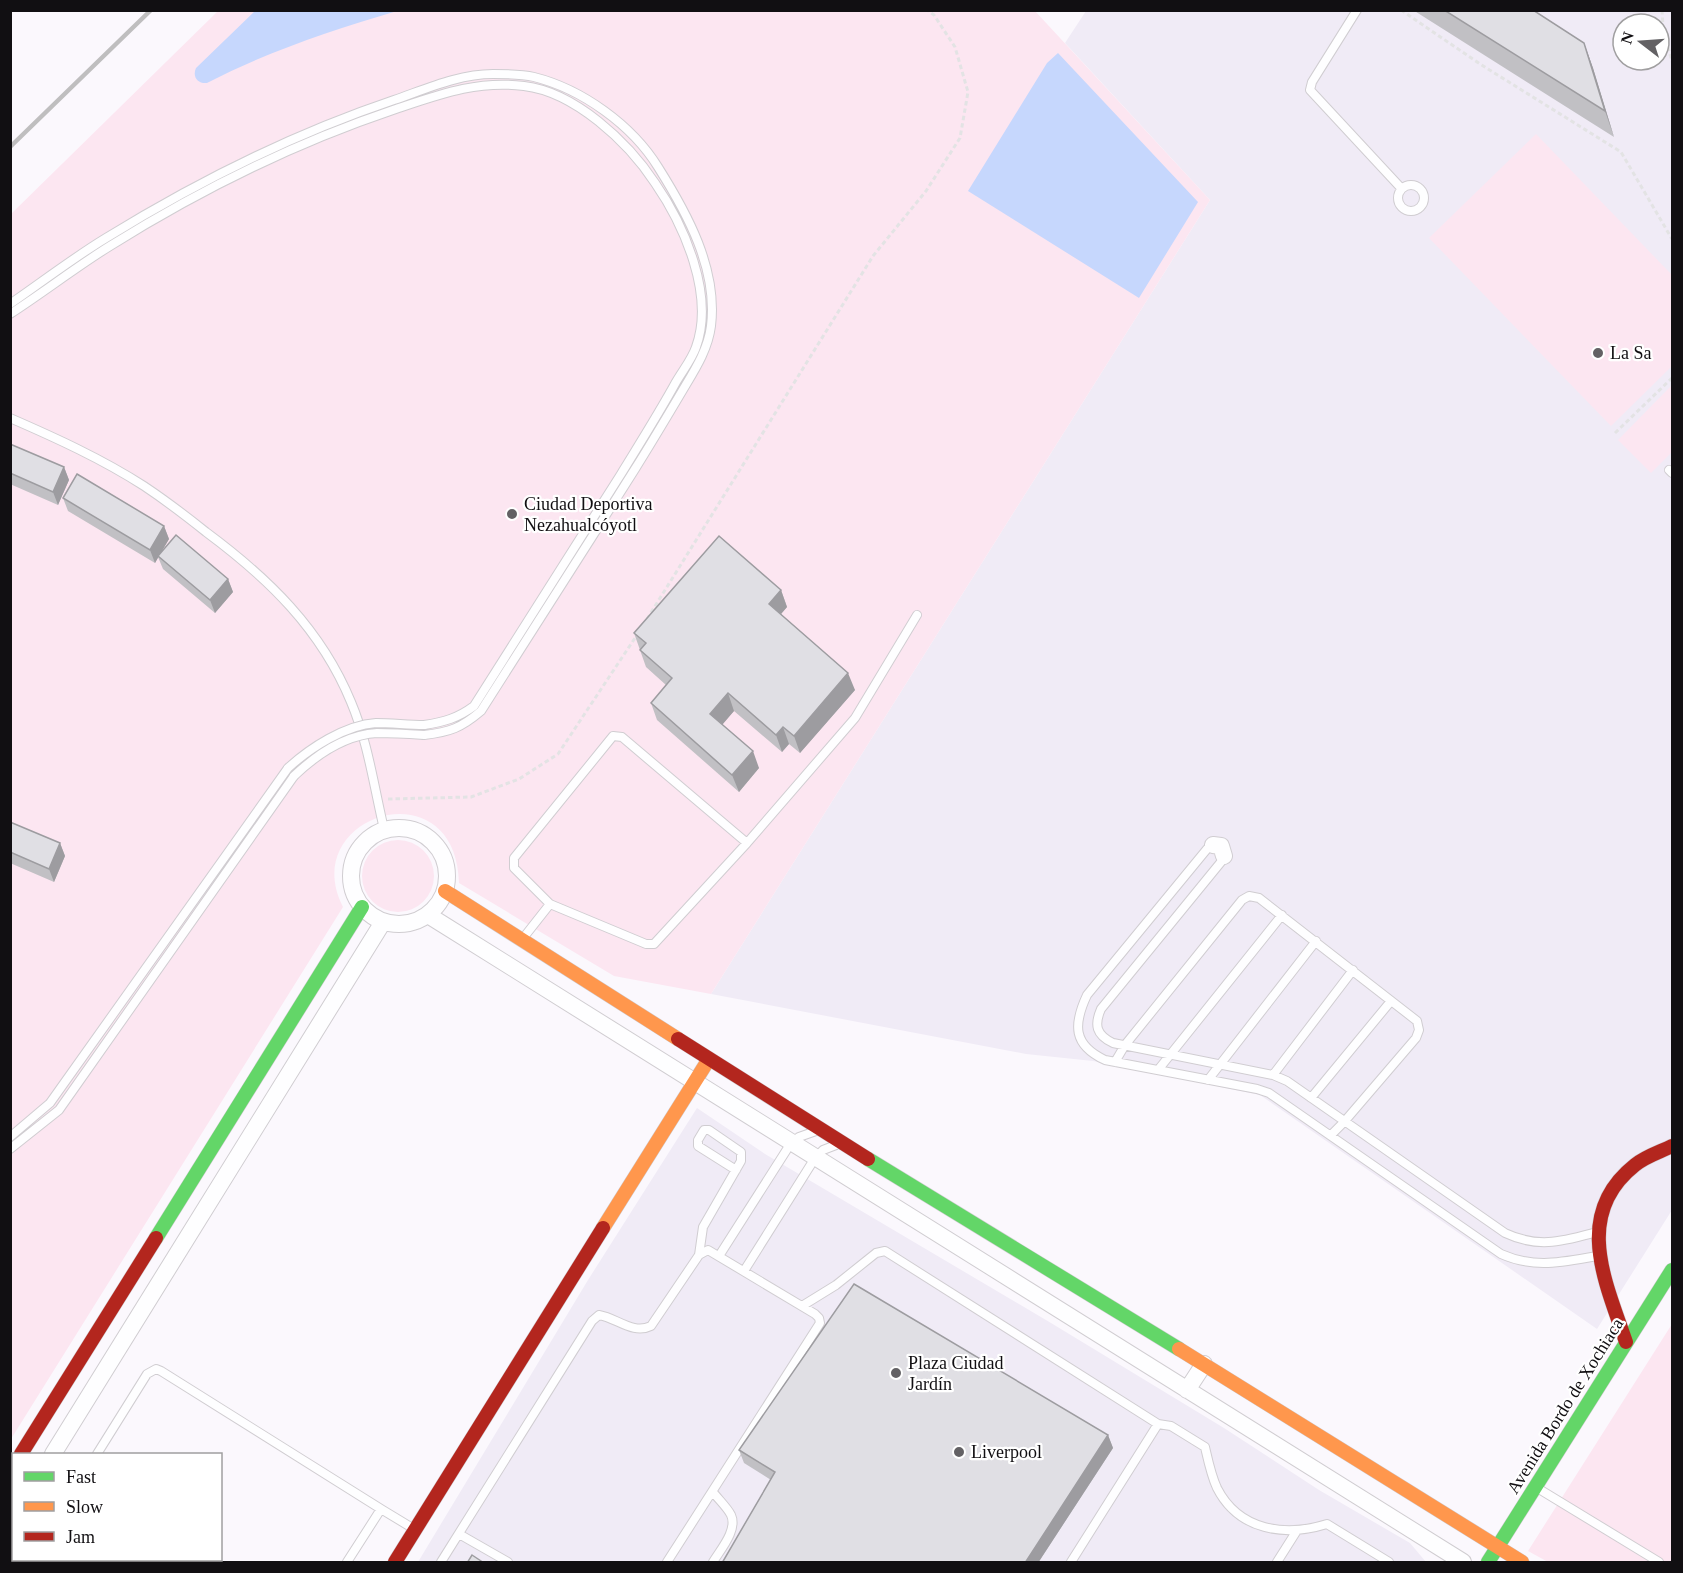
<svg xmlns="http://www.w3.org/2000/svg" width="1683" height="1573" viewBox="0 0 1683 1573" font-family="'Times New Roman',serif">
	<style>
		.built { fill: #f0ebf6; fill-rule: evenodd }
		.green { fill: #fce6f1 }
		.water { fill: #c6d7fd }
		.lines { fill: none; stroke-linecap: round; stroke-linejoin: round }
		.lane-casing { stroke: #d0cdd1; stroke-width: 10 }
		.street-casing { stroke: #d0cdd1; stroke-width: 18 }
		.fast-casing { stroke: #d0cdd1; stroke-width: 15 }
		.slow-casing { stroke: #d0cdd1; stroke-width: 15 }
		.jam-casing { stroke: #d0cdd1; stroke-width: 15 }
		.path { stroke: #e3e3e4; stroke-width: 3; stroke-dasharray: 4.5 3; stroke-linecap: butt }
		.lane { stroke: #fefeff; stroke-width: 8 }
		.street { stroke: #fefeff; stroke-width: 16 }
		.fast { stroke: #63d668; stroke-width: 14 }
		.slow { stroke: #ff974d; stroke-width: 14 }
		.jam { stroke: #b3261e; stroke-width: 14 }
		.rail { stroke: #bfbebf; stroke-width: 4.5 }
		.lane-bridge-casing { stroke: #d0cdd1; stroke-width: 10; stroke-linecap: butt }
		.lane-bridge { stroke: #fefeff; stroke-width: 8 }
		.wall { fill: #c1c0c4 }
		.shaded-wall { fill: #9d9ca0 }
		.building { fill: #e0dfe4; stroke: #9d9ca0; stroke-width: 1.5 }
		.poi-dot { fill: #636164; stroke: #fff; stroke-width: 2 }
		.labels { text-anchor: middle; stroke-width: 4.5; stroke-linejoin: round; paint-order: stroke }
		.poi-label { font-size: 18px; fill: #110f12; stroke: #fff; text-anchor: start }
		.street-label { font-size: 18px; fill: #110f12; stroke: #fff }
	</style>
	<rect width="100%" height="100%" fill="#fbf8fd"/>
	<!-- built -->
	<path class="built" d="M1086 11H1672V1210L1597 1329 1260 1095 1093 1061 1026 1054 711 994 1210 200 1065 43ZM1623 24H1659V60H1623Z
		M697 1108 765 1154 1051 1323 1224 1428 1319 1490 1410 1543 1426 1562H418L588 1280Z"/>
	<!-- green -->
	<path class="green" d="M218 11H1035L1210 200 711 994 614 976 459 883C456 765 296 815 343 907L11 1439V214Z
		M1536 134 1672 275V366L1611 426 1429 238Z
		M1672 385V452L1651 473 1618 440Z
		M362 876a36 36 0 1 1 72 0a36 36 0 1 1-72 0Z
		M1672 1324V1561L1548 1562 1528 1551Z"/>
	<!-- water -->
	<path class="water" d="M256 10H397V11C332 30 267 52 207 83 198 84 192 77 196 68Z
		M1058 53 1198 202 1139 298 968 191 1047 63Z"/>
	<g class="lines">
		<defs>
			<path id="lane" d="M1357 10 1312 82 1310 90 1401 188
				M1398 198a13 13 0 1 1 26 0a13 13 0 1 1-26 0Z
				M10 304C42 282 73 258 106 238 197 182 293 134 394 100 426 89 459 74 493 74 505 74 521 74 534 77 582 89 632 125 658 167 687 213 718 269 711 326 708 349 696 368 684 388 668 415 652 442 635 469 584 550 532 631 481 711 461 728 450 732 424 735
				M10 314C44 292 76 267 110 246 198 191 295 143 393 110 438 95 476 80 524 86 575 92 628 142 655 183 684 225 715 295 696 347 692 359 683 370 676 382 659 413 640 443 621 474 572 551 523 629 474 706 458 718 444 722 424 725
				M10 418C56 438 102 459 144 486 165 500 186 516 206 532 268 578 321 629 351 702 368 742 374 787 384 829
				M1669 470 1672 473
				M1213 845 1207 849 1087 995C1073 1025 1073 1045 1105 1060L1257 1089 1269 1093 1501 1254C1535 1269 1562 1262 1597 1256
				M1224 856 1221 862 1101 1009C1094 1025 1096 1035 1113 1043L1273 1075 1287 1081 1505 1233C1539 1249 1563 1241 1597 1232
				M550 904 646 944H654L747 843
				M524 937 550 904 514 868V858L613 736 622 737 747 843 855 718 917 615
				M1115 1062 1125 1045 1242 900 1249 896 1259 898 1417 1021 1419 1030 1416 1038 1344 1122 1331 1135
				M1158 1070 1282 915
				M1273 1075 1353 970
				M1208 1080 1316 941
				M1311 1098 1391 1001
				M10 1137 50 1103 288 768
				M10 1149 59 1110 294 776
				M699 1255 703 1227 741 1161V1152L709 1130H704L698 1140V1146L736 1170
				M719 1256 791 1143 799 1137 816 1131
				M744 1271 815 1158 823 1150 836 1145
				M802 1306 836 1285 876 1253 885 1251 1158 1424 1171 1426 1205 1447C1208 1460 1211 1475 1217 1488 1239 1531 1285 1537 1327 1524L1389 1562
				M97 1454 147 1374 156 1369 161 1371 381 1509 347 1562
				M1539 1489 1659 1562
				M713 1492C718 1499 727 1507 731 1515 738 1530 720 1550 713 1562
				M381 1509 414 1529
				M459 1534 508 1562
				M156 1560 161 1562
				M441 1562 592 1321 599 1315C617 1318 633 1335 651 1326L699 1255 708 1250 815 1314 819 1318 820 1323 667 1562
				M1071 1562 1158 1424
				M1277 1562 1296 1532"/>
			<path id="street" d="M351 876a48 48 0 1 1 96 0a48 48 0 1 1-96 0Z
				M1213 845 1221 846 1224 856
				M428 915 1463 1562
				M1187 1390 1204 1364
				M53 1454 383 922
				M10 1472 14 1467
				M10 1522 14 1517"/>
			<path id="fast" d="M868 1159 1179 1349
				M156 1238 362 907
				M1488 1562 1672 1270"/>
			<path id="slow" d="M445 891 678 1039
				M603 1228 709 1059
				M1179 1349 1522 1562"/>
			<path id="jam" d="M678 1039 868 1159
				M1626 1342C1605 1281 1573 1214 1635 1165 1646 1156 1660 1152 1672 1146
				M21 1454 156 1238
				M395 1562 603 1228"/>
		</defs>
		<!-- lane casing -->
		<use href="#lane" class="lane-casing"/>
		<!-- street casing -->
		<use href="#street" class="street-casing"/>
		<!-- fast casing -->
		<use href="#fast" class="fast-casing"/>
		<!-- slow casing -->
		<use href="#slow" class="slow-casing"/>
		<!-- jam casing -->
		<use href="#jam" class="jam-casing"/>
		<!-- path -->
		<path class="path" d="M1401 10 1480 64 1621 152 1672 239
			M1662 10 1663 27 1672 62
			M1615 433 1672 378
			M647 619 873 256 926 191 960 138 968 92 955 47 934 15 927 10
			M388 799 471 797 519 779 558 754 637 635"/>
		<!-- lane -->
		<use href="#lane" class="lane"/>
		<!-- street -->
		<use href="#street" class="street"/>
		<!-- fast -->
		<use href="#fast" class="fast"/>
		<!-- slow -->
		<use href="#slow" class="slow"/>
		<!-- jam -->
		<use href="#jam" class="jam"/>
		<!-- rail -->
		<path class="rail" d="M10 147 151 10"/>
		<defs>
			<path id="lane-bridge" d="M288 768C310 748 345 725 376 723 392 723 408 725 424 725
				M294 776C316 755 345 735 377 733 392 733 409 734 424 735"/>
		</defs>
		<!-- lane-bridge casing -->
		<use href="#lane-bridge" class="lane-bridge-casing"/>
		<!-- lane-bridge -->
		<use href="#lane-bridge" class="lane-bridge"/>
	</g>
	<!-- wall -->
	<path class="wall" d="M1413 10H1533L1584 43 1593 68 1614 137Z
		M10 444 64 467 69 480 58 505 10 484Z
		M63 498 164 526 169 539 160 554 228 579 233 592 215 613 163 569 158 557 155 563 68 511Z
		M781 590 787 607 781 614 855 690 800 753 789 744 782 752 734 711 722 724 759 768 739 792 657 720 651 703 666 685 646 667 634 633Z
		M10 822 60 843 65 856 54 882 10 863Z
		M1108 1435 1113 1448 1038 1563H722L771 1480 744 1463 739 1450Z"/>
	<!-- shaded-wall -->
	<path class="shaded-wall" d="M1584 43 1593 68 1614 137 1605 111Z
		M64 467 69 480 58 505 53 492Z
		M164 526 169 539 155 563 150 550Z
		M228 579 233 592 215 613 210 600Z
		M781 590 787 607 775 621 769 604Z
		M848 673 855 690 800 753 794 736Z
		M728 693 734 711 717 731 710 714Z
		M783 727 789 744 782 752 776 735Z
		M753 751 759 768 739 792 732 775Z
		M60 843 65 856 54 882 49 869Z
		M1108 1435 1113 1448 1038 1563H1025Z"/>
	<!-- building -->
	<path class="building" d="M1444 10H1533L1584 43 1605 111Z
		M10 444 64 467 53 492 10 473Z
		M77 474 164 526 150 550 63 498Z
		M176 535 228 579 210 600 158 556Z
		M719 536 781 590 769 604 848 673 794 736 783 727 776 735 728 693 710 714 753 751 732 775 651 703 672 678 640 650 646 643 634 633Z
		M10 822 60 843 49 869 10 852Z
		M854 1284 1108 1435 1025 1563H722L775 1472 739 1450Z
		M472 1555 484 1563H467Z"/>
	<!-- markers -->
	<g class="poi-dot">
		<circle cx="1598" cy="353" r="6"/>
		<circle cx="512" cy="514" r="6"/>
		<circle cx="896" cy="1373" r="6"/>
		<circle cx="959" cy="1452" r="6"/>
	</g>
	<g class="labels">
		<!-- poi labels -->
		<g class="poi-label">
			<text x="1610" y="359">La Sa</text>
			<text x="524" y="510">Ciudad Deportiva<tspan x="524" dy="21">Nezahualcóyotl</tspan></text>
			<text x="908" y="1369">Plaza Ciudad<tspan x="908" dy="21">Jardín</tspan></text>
			<text x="971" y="1458">Liverpool</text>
		</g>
		<!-- street labels -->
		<g class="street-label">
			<text transform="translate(1565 1406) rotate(-58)" y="6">Avenida Bordo de Xochiaca</text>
		</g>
	</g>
	<!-- border -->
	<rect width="1683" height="1573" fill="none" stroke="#110f12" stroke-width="24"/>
	<!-- legend -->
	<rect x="12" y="1453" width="210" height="108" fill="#ffffff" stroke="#a09fa0" stroke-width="1.5"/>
	<rect x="24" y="1472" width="30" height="9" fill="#63d668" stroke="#a09fa0" stroke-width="1.5"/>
	<text x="66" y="1483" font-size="18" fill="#110f12">Fast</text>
	<rect x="24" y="1502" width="30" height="9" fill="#ff974d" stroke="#a09fa0" stroke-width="1.5"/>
	<text x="66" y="1513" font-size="18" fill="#110f12">Slow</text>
	<rect x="24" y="1532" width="30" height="9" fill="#b3261e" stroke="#a09fa0" stroke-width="1.5"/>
	<text x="66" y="1543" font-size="18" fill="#110f12">Jam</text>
	<!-- north arrow -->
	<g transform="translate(1641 42) rotate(287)"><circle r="28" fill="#ffffff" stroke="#a09fa0" stroke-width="1.5"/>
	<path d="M0-4.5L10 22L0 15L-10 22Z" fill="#636164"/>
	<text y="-9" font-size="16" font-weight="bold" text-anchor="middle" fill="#110f12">N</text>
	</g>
</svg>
